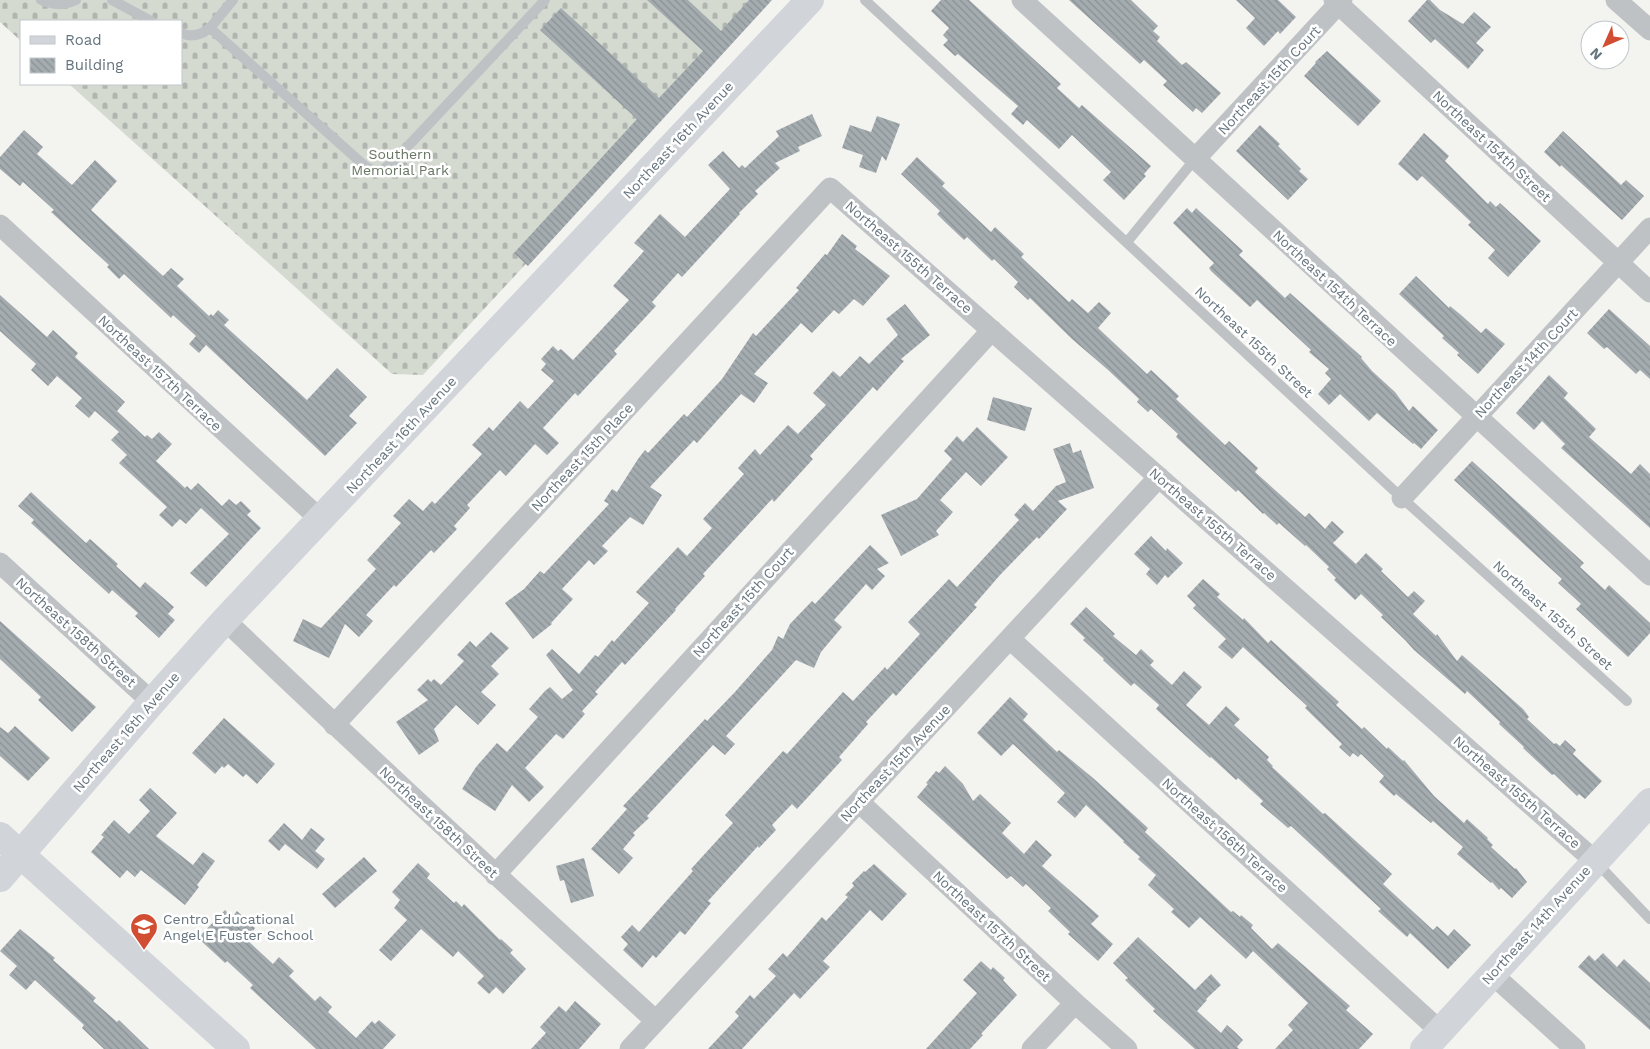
<svg xmlns="http://www.w3.org/2000/svg" width="1650" height="1049" viewBox="0 0 1650 1049" font-family="'Work Sans',sans-serif">
	<style>
		.cemetery { fill: url(#cemetery-stones) }
		.building { fill: url(#building-back-hatch) }
		.lines { fill: none; stroke-linecap: round; stroke-linejoin: round }
		.lane { stroke: #bfc2c5; stroke-width: 10 }
		.street { stroke: #bfc2c5; stroke-width: 21 }
		.secondary { stroke: #d1d5d9; stroke-width: 28 }
		.labels { text-anchor: middle; stroke-width: 5; stroke-linejoin: round; paint-order: stroke }
		.street-label { font-size: 14px; fill: #65747e; stroke: #fff }
		.park-label { font-size: 14px; fill: #687663; stroke: #fff }
		.poi-label { font-size: 14px; fill: #65747e; stroke: #fff; text-anchor: start }
	</style>
	<defs>
		<pattern id="cemetery-stones" width="16" height="16" patternUnits="userSpaceOnUse" patternTransform="scale(1.25)"><rect width="16" height="16" fill="#d5dad1"/><path d="M2 7V4a2 2 0 0 1 4 0v3zM10 15v-3a2 2 0 0 1 4 0v3z" fill="#b0b5af"/></pattern>
		<pattern id="building-back-hatch" width="6" height="6" patternUnits="userSpaceOnUse" patternTransform="scale(1.25)"><rect width="6" height="6" fill="#a5acb0"/><path d="M-1 5l2 2M0 0l6 6M5-1l2 2" fill="none" stroke="#8a9194"/></pattern>
	</defs>
	<rect width="100%" height="100%" fill="#f3f3f0"/>
	<!-- cemetery -->
	<path class="cemetery" d="M0 0H770L423 375 392 374 69 84H181V21H21V41L0 22Z"/>
	<!-- building -->
	<path class="building" d="M647 0H688L721 31 749 0H772L528 266 514 253 637 119 540 30 561 8 659 98 703 51Z
		M941 0H969L1061 84 1057 88 1079 108 1082 105 1151 166 1144 174 1146 176 1124 200 1103 180 1111 172 1072 135 1059 149 1027 120 1023 125 1011 114 1018 106 958 54 955 56 943 45 948 40 943 35 949 28 931 11Z
		M1069 0H1131L1158 26 1153 31 1160 37 1157 41 1182 65 1186 62 1221 93 1202 113 1196 108 1193 112 1163 85 1167 81 1144 60 1140 64Z
		M1236 0H1278L1296 17 1280 34 1278 31 1264 46 1246 28 1255 18Z
		M1427 0H1430L1440 10 1463 24 1474 12 1491 27 1476 43 1484 50 1468 69 1435 39 1431 43 1408 21Z
		M1327 51 1381 101 1358 126 1304 76 1316 63 1315 62Z
		M812 114 822 136 798 147 800 151 775 163 780 168 755 191 758 194 739 213 740 214 682 277 678 273 652 302 656 306 614 351 617 354 578 396 575 393 543 428 559 443 547 455 535 444 506 476 500 470 467 505 470 508 454 526 457 529 434 553 431 550 396 587 394 585 366 615 373 621 359 637 345 624 329 658 293 641 303 619 321 628 376 569 367 560 401 523 393 516 409 499 423 511 432 501 435 504 482 454 472 445 489 427 493 431 520 401 528 409 554 381 541 370 546 364 541 359 553 346 558 351 561 349 573 360 629 300 613 286 644 251 634 243 660 214 685 237 730 189 708 165 723 151 739 168 742 165 745 168 779 136 776 131Z
		M877 116 900 124 886 161 882 156 876 173 859 167 863 155 842 148 850 125 871 132Z
		M1260 125 1280 144 1278 146 1301 169 1299 171 1308 179 1288 200 1236 151Z
		M24 130 43 147 37 154 72 185 95 160 117 181 91 210 163 276 171 268 184 279 177 286 209 316 211 314 213 316 218 310 229 320 224 325 307 400 337 368 367 397 349 416 357 423 325 456 206 345 199 353 189 344 196 336 173 315 171 318 124 274 119 279 107 267 109 265 51 212 54 210 23 182 20 186 0 169V157Z
		M1563 131 1621 185 1626 180 1644 196 1622 220 1561 165 1560 167 1544 152Z
		M1424 133 1449 156 1445 161 1488 204 1490 201 1496 207 1500 203 1541 241 1508 277 1488 258 1495 250 1468 225 1471 222 1422 176 1417 181 1398 164Z
		M917 157 945 183 942 186 991 232 995 227 1024 254 1021 257 1069 302 1072 299 1088 313 1099 302 1111 313 1098 328 1147 374 1151 370 1179 396 1176 399 1225 445 1229 441 1258 468 1255 472 1305 517 1309 513 1325 529 1332 521 1344 532 1333 543 1356 564 1366 553 1383 569 1381 571 1408 597 1414 591 1425 601 1413 614 1436 636 1437 634 1457 661 1462 655 1523 709 1529 717 1527 719 1554 744 1556 743 1560 746 1565 740 1576 750 1573 754 1602 781 1585 799 1579 794 1577 796 1554 774 1552 775 1523 748 1524 747 1499 724 1500 722 1467 691 1465 694 1414 650 1405 640 1381 617 1383 615 1361 594 1355 600 1334 580 1336 578 1327 569 1329 567 1306 545 1305 546 1279 523 1277 525 1264 513 1263 514 1238 490 1236 492 1176 437 1178 434 1151 409 1148 412 1137 402 1139 399 1107 369 1072 339 1030 298 1028 300 1014 287 1018 282 994 259 992 261 967 237 964 240 946 223 937 214 940 211 901 174Z
		M1187 208 1192 213 1196 208 1243 251 1239 255 1285 298 1290 293 1362 357 1361 358 1372 371 1395 392 1409 411 1413 406 1438 430 1421 449 1414 443 1413 444 1377 413 1369 421 1340 394 1329 405 1318 394 1331 379 1325 373 1329 369 1309 352 1311 350 1257 300 1250 307 1211 271 1209 268 1214 263 1173 223Z
		M842 234 857 246 855 249 890 276 863 306 854 299 839 314 834 310 812 333 801 323 754 374 768 383 754 403 741 394 697 443 694 440 650 487 662 495 643 525 630 517 602 546 608 551 594 565 589 560 562 589 573 599 551 623 552 624 533 639 505 603 524 589 540 571 544 574 609 504 604 501 612 489 617 492 638 459 645 450 648 453 684 414 687 417 722 379 753 333 756 336 799 290 796 288 825 254 827 255Z
		M1416 276 1449 308 1450 306 1461 315 1481 333 1486 328 1505 344 1478 374 1457 355 1459 353 1442 338 1444 336 1399 294Z
		M0 295 47 337 53 330 78 353 75 357 125 402 117 411 145 437 147 435 152 439 159 432 172 444 156 461 185 488 187 486 191 490 198 483 222 506 229 499 236 505 241 501 251 511 247 515 261 528 206 587 190 573 229 534 201 508 186 524 180 519 172 527 159 515 167 507 119 463 127 455 111 440 119 432 95 411 89 418 75 406 82 398 57 376 48 386 31 370 36 364 0 331Z
		M905 304 930 335 901 359 904 361 877 391 873 387 810 456 813 459 774 502 772 499 703 574 705 576 675 609 676 610 625 665 622 662 595 692 598 694 582 711 585 714 563 739 556 734 525 768 544 787 529 802 512 785 495 811 462 789 476 767 497 743 507 752 538 717 529 709 545 691 550 687 562 699 573 690 546 655 552 649 579 674 595 655 598 657 612 640 614 642 649 603 636 592 678 547 687 556 712 528 703 519 744 474 738 468 755 449 760 455 788 425 798 434 826 405 813 393 833 371 840 377 860 356 869 364 898 335 886 319Z
		M1609 309 1650 346V379L1640 370 1636 374 1607 347 1604 349 1587 333Z
		M1549 375 1568 393 1564 398 1596 429 1589 437 1631 474 1640 464 1650 474V528L1561 448 1565 444 1542 421 1534 430 1516 413Z
		M993 397 1032 408 1025 431 987 420Z
		M977 427 1008 457 981 486 966 472 940 500 953 512 936 531 939 535 901 556 881 515 917 499 952 459 944 451 957 436 963 442Z
		M1070 443 1073 453 1081 450 1094 488 1058 501 1067 509 1039 539 1037 537 1000 575 974 605 977 607 896 696 893 693 866 722 868 724 839 757 842 760 797 809 792 804 772 825 776 830 759 848 758 846 708 901 711 903 685 935 680 931 656 958 653 955 642 968 623 950 628 944 621 937 632 925 639 932 693 871 691 869 733 823 725 815 783 751 787 754 843 692 853 701 885 667 887 670 920 634 908 622 949 579 957 587 1019 520 1014 515 1025 503 1033 511 1056 486 1066 482 1053 449Z
		M1472 461 1584 563 1580 567 1605 590 1609 585 1650 623V633L1628 657 1576 609 1581 604 1558 583 1562 579 1454 480Z
		M31 492 86 543 90 539 118 564 116 566 140 588 145 582 174 607 168 614 175 620 159 638 135 616 138 613 112 590 109 594 31 523 34 520 18 506Z
		M1151 536 1166 551 1167 548 1183 563 1168 578 1165 575 1157 585 1146 574 1150 569 1134 554Z
		M870 545 889 563 877 569 885 576 872 590 866 584 834 620 842 627 821 652 814 668 796 660 726 736 735 744 725 755 713 745 647 816 649 818 633 833 635 835 623 849 633 858 619 874 591 849 627 809 623 806 705 719 707 721 735 692 772 650 778 636 783 639 790 624 812 601 815 604Z
		M1203 579 1220 594 1217 597 1243 620 1244 618 1268 643 1271 640 1339 702 1336 705 1362 729 1364 727 1387 749 1388 747 1403 761 1404 760 1434 796 1464 823 1467 819 1488 838 1487 839 1493 845 1491 847 1515 869 1516 868 1527 882 1512 898 1501 888 1499 890 1492 882 1491 883 1457 854 1463 847 1433 821 1431 823 1396 794 1394 796 1379 782 1384 776 1361 754 1358 757 1353 753 1350 757 1339 747 1342 744 1305 708 1307 706 1243 647 1232 659 1218 647 1226 639 1193 608 1196 605 1187 596Z
		M1086 607 1115 634 1113 636 1136 655 1141 649 1154 661 1150 665 1172 685 1184 671 1202 687 1186 705 1209 725 1226 706 1240 719 1234 725 1269 757 1267 760 1273 766 1272 767 1323 814 1325 813 1392 874 1383 884 1433 930 1437 926 1448 936 1454 929 1471 945 1448 969 1410 933 1407 937 1399 930 1378 911 1381 909 1291 826 1288 828 1260 804 1263 801 1238 778 1236 780 1211 757 1210 758 1156 709 1159 705 1134 683 1131 686 1103 660 1104 659 1083 640 1085 638 1070 624Z
		M0 621 96 707 72 732 38 700 41 697 0 659Z
		M491 632 509 648 491 666 499 674 481 692 496 705 478 725 456 705 434 729 439 741 419 755 396 722 428 700 417 690 428 679 431 682 434 679 441 685 464 661 457 655 470 641 476 647Z
		M1010 697 1028 714 1023 720 1057 752 1059 750 1093 778 1148 828 1145 832 1231 912 1233 911 1240 917 1241 915 1253 925 1251 928 1272 949 1278 943 1350 1006 1346 1010 1373 1034 1359 1049H1275L1293 1030 1288 1025 1308 1003 1253 951 1246 959 1200 917 1189 928 1171 912 1174 909 1148 885 1156 875 1138 859 1140 857 1123 842 1124 841 1086 805 1075 818 1057 802 1065 793 1013 744 1001 756 977 733Z
		M224 718 275 764 257 784 246 774 243 777 228 764 224 768 222 766 215 774 192 753Z
		M15 726 50 758 28 781 0 756V727L8 733Z
		M945 766 963 784 973 801 980 794 1011 823 1002 833 1024 854 1036 840 1052 855 1042 866 1099 916 1091 924 1113 944 1098 961 1068 934 1070 932 1048 911 1051 908 1026 884 1023 887 1011 876 1007 879 917 797 928 784 926 783 936 771 939 773Z
		M150 788 177 813 156 836 193 865 203 852 215 861 197 885 199 887 185 905 141 870 135 877 127 870 120 878 91 852 104 837 101 835 114 820 129 834 150 811 139 800Z
		M284 823 302 840 311 828 325 839 315 851 325 859 317 869 285 844 279 851 268 841Z
		M364 857 377 871 335 908 322 894Z
		M584 858 594 896 571 903 564 880 560 881 556 866Z
		M418 863 430 874 427 878 454 903 456 901 462 907 464 904 500 940 501 939 513 950 510 953 526 969 503 994 496 987 489 994 477 983 484 976 458 951 453 957 421 929 391 961 379 950 407 920 394 908 400 900 392 892Z
		M874 864 907 894 882 921 870 910 823 961 830 967 800 999 794 993 742 1049H708L739 1016 735 1012 750 995 754 999 776 976 768 969 783 953 787 957 822 917 826 921 848 897 845 895 854 886 852 883 864 871 865 872Z
		M225 910 232 917 237 911 255 928 247 940 273 964 279 957 294 971 289 976 315 1001 320 996 332 1007 328 1012 356 1038 372 1021 375 1024 379 1020 396 1035 383 1049H316L250 988 253 985 227 961 225 963 198 938Z
		M20 929 55 958 53 960 96 998 93 1001 117 1022 119 1020 149 1049H104L82 1028 84 1025 35 980 26 990 9 975 17 966 0 951Z
		M1138 937 1195 990 1211 974 1221 985 1206 999 1207 1000 1197 1011 1221 1033 1227 1025 1235 1032 1243 1040 1237 1047 1239 1049H1195L1153 1011 1155 1009 1125 980 1128 978 1113 963Z
		M1603 953 1617 967 1624 959 1650 983V1030L1578 967 1589 955 1595 961Z
		M981 961 991 970 993 967 1005 978 1003 980 1017 995 981 1034 983 1035 970 1049H926L977 993 963 980Z
		M575 1001 601 1024 579 1049H531L546 1033 540 1027 559 1006 566 1012Z"/>
	<g class="lines">
		<!-- lane -->
		<path class="lane" d="M41 0C53 5 63 6 76 0
			M112 0 151 21
			M865 0 1402 498 1627 701
			M210 28 233 0
			M181 33C192 38 201 35 210 28L365 166C379 174 383 171 395 160L545 0
			M1127 242 1195 159
			M1596 862 1650 919"/>
		<!-- street -->
		<path class="street" d="M1022 0 1650 575
			M1334 0 1650 292
			M1616 0 1650 30
			M1195 159 1342 0
			M0 225 321 520
			M1402 498 1650 228
			M0 563 152 702
			M225 620C367 756 511 889 656 1021
			M1010 639 1440 1031
			M334 725 830 188 1595 861
			M859 802 1075 1003 1127 1049
			M495 875 992 330
			M1492 974 1575 1049
			M630 1049 1159 477
			M1032 1049 1075 1003"/>
		<!-- secondary -->
		<path class="secondary" d="M0 836 236 1049
			M0 878 152 702 225 620 810 0
			M1424 1049 1650 802"/>
	</g>
	<!-- icons -->
	<defs>
		<symbol id="school-pin" viewBox="-11 -11 22 30"><path d="M0 17L-7.5 6A9.5 9.5 0 1 1 7.5 6Z" fill="#d14e32" stroke="#fff"/><path d="M0-5L7-2L0 1L-7-2ZM-4 1L0 2.5L4 1V4Q0 6-4 4Z" fill="#fff"/></symbol>
	</defs>
	<g fill-rule="evenodd">
		<use href="#school-pin" x="128" y="911" width="32" height="43"/>
	</g>
	<g class="labels">
		<!-- street labels -->
		<g class="street-label">
			<text transform="translate(1269 80) rotate(-47)" y="5">Northeast 15th Court</text>
			<text transform="translate(678 140) rotate(-47)" y="5">Northeast 16th Avenue</text>
			<text transform="translate(1492 146) rotate(43)" y="5">Northeast 154th Street</text>
			<text transform="translate(909 257) rotate(41)" y="5">Northeast 155th Terrace</text>
			<text transform="translate(1335 288) rotate(43)" y="5">Northeast 154th Terrace</text>
			<text transform="translate(1254 342) rotate(43)" y="5">Northeast 155th Street</text>
			<text transform="translate(1526 363) rotate(-47)" y="5">Northeast 14th Court</text>
			<text transform="translate(160 373) rotate(43)" y="5">Northeast 157th Terrace</text>
			<text transform="translate(401 435) rotate(-47)" y="5">Northeast 16th Avenue</text>
			<text transform="translate(582 457) rotate(-47)" y="5">Northeast 15th Place</text>
			<text transform="translate(1213 524) rotate(41)" y="5">Northeast 155th Terrace</text>
			<text transform="translate(743 602) rotate(-48)" y="5">Northeast 15th Court</text>
			<text transform="translate(1553 615) rotate(42)" y="5">Northeast 155th Street</text>
			<text transform="translate(76 632) rotate(42)" y="5">Northeast 158th Street</text>
			<text transform="translate(126 732) rotate(-49)" y="5">Northeast 16th Avenue</text>
			<text transform="translate(895 763) rotate(-47)" y="5">Northeast 15th Avenue</text>
			<text transform="translate(1517 792) rotate(41)" y="5">Northeast 155th Terrace</text>
			<text transform="translate(439 822) rotate(43)" y="5">Northeast 158th Street</text>
			<text transform="translate(1225 835) rotate(42)" y="5">Northeast 156th Terrace</text>
			<text transform="translate(1536 925) rotate(-48)" y="5">Northeast 14th Avenue</text>
			<text transform="translate(992 926) rotate(43)" y="5">Northeast 157th Street</text>
		</g>
		<!-- park labels -->
		<g class="park-label">
			<text x="400" y="159">Southern<tspan x="400" dy="16">Memorial Park</tspan></text>
		</g>
		<!-- poi labels -->
		<g class="poi-label">
			<text x="163" y="924">Centro Educational<tspan x="163" dy="16">Angel E Fuster School</tspan></text>
		</g>
	</g>
	<!-- legend -->
	<rect x="20" y="20" width="162" height="65" fill="#ffffff" stroke="#c1c7cb"/>
	<rect x="30" y="36" width="25" height="8" fill="#d1d5d9" stroke="#c1c7cb"/>
	<text x="65" y="45" font-size="15" fill="#65747e">Road</text>
	<rect x="30" y="58" width="25" height="15" fill="url(#building-back-hatch)" stroke="#c1c7cb"/>
	<text x="65" y="70" font-size="15" fill="#65747e">Building</text>
	<!-- north arrow -->
	<g transform="translate(1605 45) rotate(225)"><circle r="24" fill="#ffffff" stroke="#c1c7cb"/>
	<path d="M0-4L9 19L0 12L-9 19Z" fill="#d14e32"/>
	<text y="-8" font-size="14" font-weight="bold" text-anchor="middle" fill="#65747e">N</text>
	</g>
</svg>
